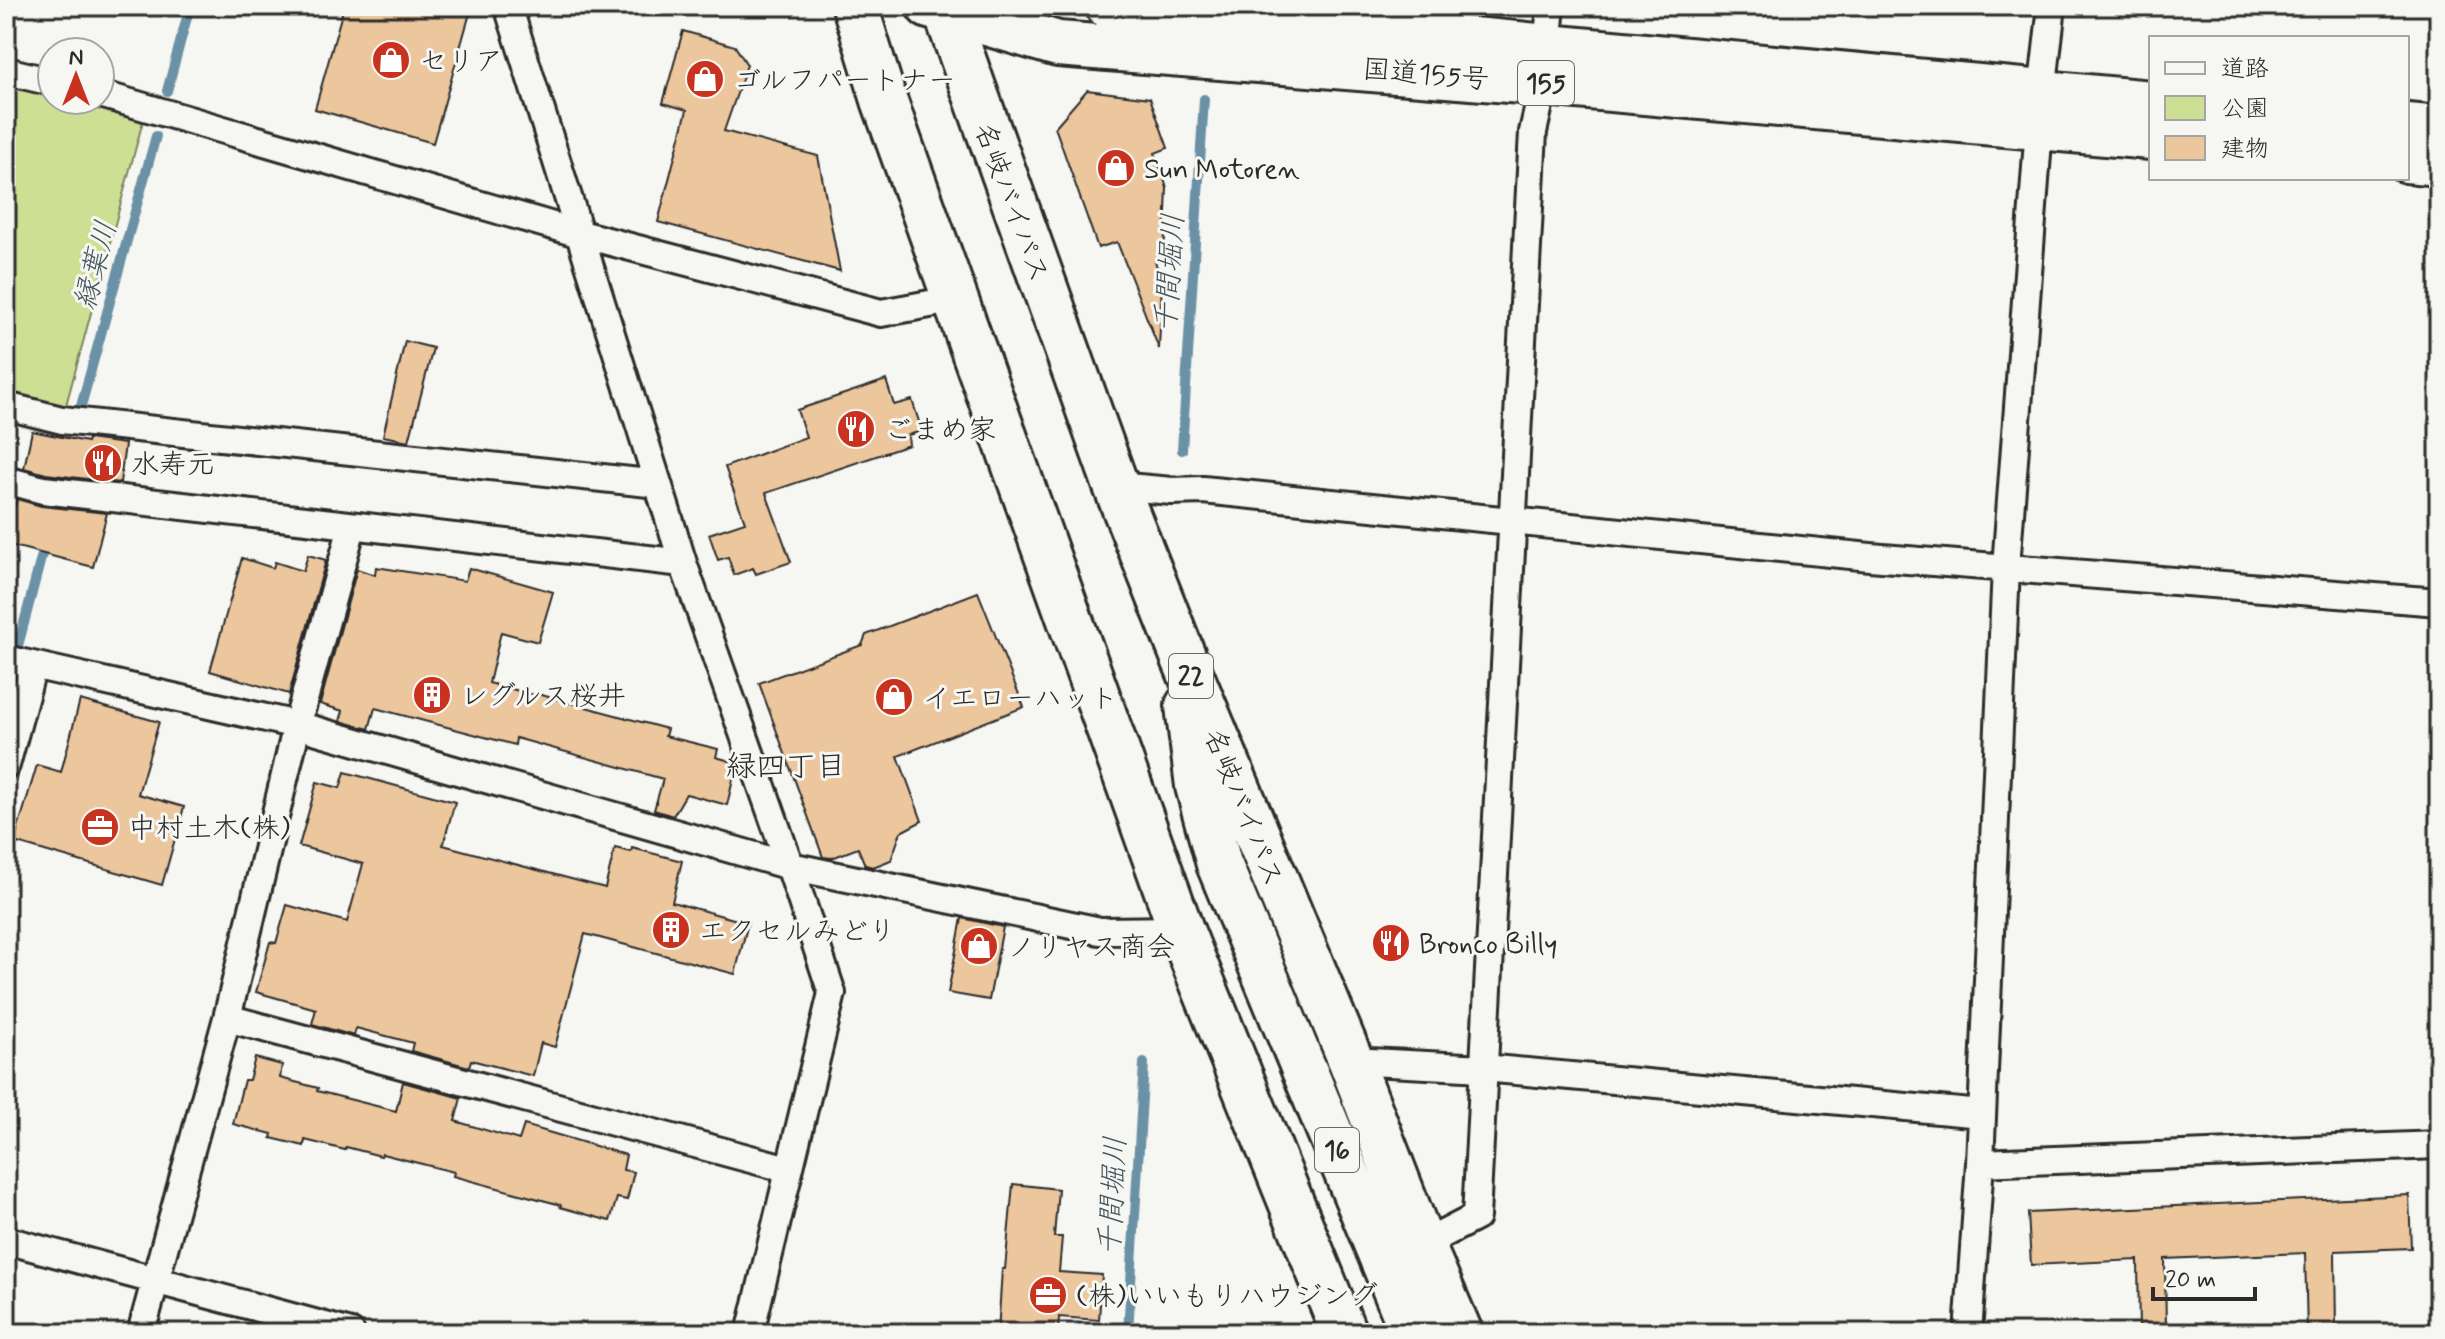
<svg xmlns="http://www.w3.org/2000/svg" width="2445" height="1339" viewBox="0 0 2445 1339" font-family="Mynerve,'Klee One',sans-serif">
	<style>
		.green { fill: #cddf93; stroke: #7c855f; stroke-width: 2 }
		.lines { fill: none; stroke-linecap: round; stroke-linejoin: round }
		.stream { stroke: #6a91a5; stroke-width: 10 }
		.building { fill: #ecc79d; stroke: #2b2b2b; stroke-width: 2 }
		.street-casing { stroke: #2b2b2b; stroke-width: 32 }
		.highway-casing { stroke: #2b2b2b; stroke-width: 50 }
		.street { stroke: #f6f6f2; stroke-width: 26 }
		.highway { stroke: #f6f6f2; stroke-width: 44 }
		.labels { text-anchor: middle; stroke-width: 6; stroke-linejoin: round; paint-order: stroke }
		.shield { fill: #f6f6f2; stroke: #686867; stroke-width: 2 }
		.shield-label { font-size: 26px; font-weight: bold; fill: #2b2b2b }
		.poi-label { font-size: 28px; fill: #2b2b2b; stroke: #f6f6f2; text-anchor: start }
		.street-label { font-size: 28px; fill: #2b2b2b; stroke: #f6f6f2 }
		.water-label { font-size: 30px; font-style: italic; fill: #45565e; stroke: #f6f6f2 }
		.neighbourhood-label { font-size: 30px; fill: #2b2b2b; stroke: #f6f6f2 }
	</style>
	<rect width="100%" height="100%" fill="#f6f6f2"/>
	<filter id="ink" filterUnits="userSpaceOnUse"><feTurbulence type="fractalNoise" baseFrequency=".0125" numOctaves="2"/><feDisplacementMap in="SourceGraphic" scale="16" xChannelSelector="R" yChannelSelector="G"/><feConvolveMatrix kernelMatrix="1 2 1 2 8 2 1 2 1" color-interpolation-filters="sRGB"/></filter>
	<g filter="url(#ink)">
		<!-- green -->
		<path class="green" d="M6 70 52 82V100H100L147 106 62 420 6 406Z"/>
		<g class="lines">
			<!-- stream -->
			<path class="stream" d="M167 91 190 6
				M81 406 156 136
				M1182 450 1204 99
				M18 646 45 543
				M6 690 8 682
				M1128 1333 1144 1063"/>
		</g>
		<!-- building -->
		<path class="building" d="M344 6H472L433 143 315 109Z
			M683 31 735 46 747 65 724 131 818 156 840 271 658 222 687 110 663 103Z
			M1087 90 1150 98 1168 148 1155 153 1167 188 1164 259 1155 261 1162 284 1159 349 1117 242 1098 248 1055 127Z
			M405 341 433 348 409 441 383 436Z
			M886 380 894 405 912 400 922 431 908 435 909 445 766 493 791 562 756 574 753 568 734 575 728 557 718 560 709 534 745 522 725 467 806 437 797 410Z
			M32 431 87 442 88 439 125 444 120 483 46 474 24 468Z
			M17 499 41 506 107 513 93 567 6 544V504L15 506Z
			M308 555 326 560 289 694 210 671 242 558 273 568 275 562 303 571Z
			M376 567 465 581 469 568 553 592 538 642 501 632 489 683 538 696V694L667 729 665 736 718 749 716 757 737 763 727 805 686 794 673 816 654 810 663 779 516 738 515 745 375 708 369 729 340 721 343 711 320 704 357 569 375 575Z
			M978 592 1024 707 898 756 922 821 901 832 891 860 873 867 865 865 858 848 832 858 823 857 759 683 862 645 866 635Z
			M80 700 159 722 138 794 184 807 162 885 14 842 37 765 61 772Z
			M345 772 455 802 443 845 605 888 615 848 631 852 632 848 682 861 672 902 748 923 735 974 585 934 555 1047 541 1043 533 1076 471 1060 469 1067 411 1051 413 1043 356 1028 354 1036 312 1024 316 1009 256 992 270 942 276 943 287 905 347 922 363 864 299 846 317 782 340 788Z
			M962 918 1003 927 989 1000 948 993Z
			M255 1058 282 1065 280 1078 318 1088 317 1091 396 1111 403 1082 461 1098 455 1121 519 1140 524 1125 626 1155 623 1170 634 1172 627 1200 617 1198 610 1221 560 1207 561 1205 453 1176 454 1172 382 1154 381 1156 346 1147 345 1150 305 1140 304 1146 271 1138 272 1134 233 1124 244 1080H249Z
			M1013 1184 1058 1189 1054 1237H1062L1059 1272 1102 1275 1099 1320 1059 1317 1058 1333H998L1002 1269H1005Z
			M2409 1195 2411 1248 2335 1251 2336 1333H2307L2305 1253 2165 1259 2166 1333H2139L2138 1260 2031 1265 2028 1213Z"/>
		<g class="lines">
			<defs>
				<path id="street" d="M508 6 683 563 790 866 832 993 750 1333
					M1547 47 1551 6
					M6 71 52 82
					M2042 93 2052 6
					M100 94 577 233 881 313 957 299
					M6 406 62 420 658 484
					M6 480 43 490 683 563
					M1116 486 1172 491 1203 490 1870 557 2439 602
					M6 659 297 725 790 866 1100 931 1181 930
					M6 765 33 666
					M227 1018 788 1169
					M1351 1061 1484 1068 1982 1114
					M1980 1163 2439 1145
					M6 1240 351 1333
					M1422 1245 1476 1217 1533 132 1544 83
					M141 1333 227 1018 297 725 352 527
					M1968 1333 1980 1163 2006 567 2039 127"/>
				<path id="highway" d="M855 6 884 100 1181 930 1344 1333
					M929 6 1058 44 1544 83 2151 137
					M944 6 1116 486 1183 656 1351 1061 1422 1245 1460 1333
					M1108 6 2151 103
					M2407 126 2439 129
					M2407 160 2439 163
					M1188 706 1198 786 1219 864 1413 1333"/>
			</defs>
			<!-- street casing -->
			<use href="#street" class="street-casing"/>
			<!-- highway casing -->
			<use href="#highway" class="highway-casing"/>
			<!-- street -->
			<use href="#street" class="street"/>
			<!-- highway -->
			<use href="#highway" class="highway"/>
		</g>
	</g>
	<!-- icons -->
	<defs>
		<symbol id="shop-disc" viewBox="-11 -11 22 22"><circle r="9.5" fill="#c8321e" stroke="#f6f6f2"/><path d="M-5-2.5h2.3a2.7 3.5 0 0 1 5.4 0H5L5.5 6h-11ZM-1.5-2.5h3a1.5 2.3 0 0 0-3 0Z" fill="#fff"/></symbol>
		<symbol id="restaurant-disc" viewBox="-11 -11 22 22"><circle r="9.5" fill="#c8321e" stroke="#f6f6f2"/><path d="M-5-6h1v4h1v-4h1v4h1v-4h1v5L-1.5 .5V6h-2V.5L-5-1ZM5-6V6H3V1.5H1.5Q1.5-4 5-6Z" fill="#fff"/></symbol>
		<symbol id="building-disc" viewBox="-11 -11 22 22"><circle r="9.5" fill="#c8321e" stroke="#f6f6f2"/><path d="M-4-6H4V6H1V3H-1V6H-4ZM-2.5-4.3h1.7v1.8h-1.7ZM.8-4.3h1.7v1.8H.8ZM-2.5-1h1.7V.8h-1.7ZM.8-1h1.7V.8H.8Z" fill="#fff"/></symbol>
		<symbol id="office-disc" viewBox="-11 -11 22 22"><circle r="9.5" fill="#c8321e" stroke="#f6f6f2"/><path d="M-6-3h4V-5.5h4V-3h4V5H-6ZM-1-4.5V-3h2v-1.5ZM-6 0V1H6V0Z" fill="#fff"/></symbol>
	</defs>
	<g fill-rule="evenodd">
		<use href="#shop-disc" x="369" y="38" width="44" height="44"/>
		<use href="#shop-disc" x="683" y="57" width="44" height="44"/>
		<use href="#shop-disc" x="1094" y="146" width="44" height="44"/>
		<use href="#restaurant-disc" x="834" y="407" width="44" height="44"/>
		<use href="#restaurant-disc" x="81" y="441" width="44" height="44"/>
		<use href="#building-disc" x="410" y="673" width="44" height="44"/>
		<use href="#shop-disc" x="872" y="675" width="44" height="44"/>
		<use href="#office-disc" x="78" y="805" width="44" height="44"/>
		<use href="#building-disc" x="649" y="908" width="44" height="44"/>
		<use href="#restaurant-disc" x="1369" y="921" width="44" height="44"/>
		<use href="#shop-disc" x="957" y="924" width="44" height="44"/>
		<use href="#office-disc" x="1026" y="1273" width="44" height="44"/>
	</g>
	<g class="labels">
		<!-- shield labels -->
		<g class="shield">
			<rect x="1518" y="61" width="56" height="44" rx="6"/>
			<rect x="1169" y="654" width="44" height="44" rx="6"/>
			<rect x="1315" y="1128" width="44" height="44" rx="6"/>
		</g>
		<g class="shield-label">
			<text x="1546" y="92">155</text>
			<text x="1191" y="685">22</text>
			<text x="1337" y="1159">16</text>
		</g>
		<!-- poi labels -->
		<g class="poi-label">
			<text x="419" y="70">セリア</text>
			<text x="733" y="89">ゴルフパートナー</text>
			<text x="1144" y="178">Sun Motoren</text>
			<text x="884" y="439">ごまめ家</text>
			<text x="131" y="473">水寿元</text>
			<text x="460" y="705">レグルス桜井</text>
			<text x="922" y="707">イエローハット</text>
			<text x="128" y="837">中村土木(株)</text>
			<text x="699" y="940">エクセルみどり</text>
			<text x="1419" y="953">Bronco Billy</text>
			<text x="1007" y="956">ノリヤス商会</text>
			<text x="1076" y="1305">(株)いいもりハウジング</text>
		</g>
		<!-- street labels -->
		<g class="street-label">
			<text transform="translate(1426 73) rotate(5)" y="10">国道155号</text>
			<text transform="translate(1013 202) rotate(70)" y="10">名岐バイパス</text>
			<text transform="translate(1245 807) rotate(68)" y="10">名岐バイパス</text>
		</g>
		<!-- water labels -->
		<g class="water-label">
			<text transform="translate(95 265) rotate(-75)" y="10">縁葉川</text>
			<text transform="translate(1169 273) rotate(-86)" y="10">千間堀川</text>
			<text transform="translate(1112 1196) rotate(-87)" y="10">千間堀川</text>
		</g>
		<!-- neighbourhood labels -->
		<g class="neighbourhood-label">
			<text x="786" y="776">緑四丁目</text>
		</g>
	</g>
	<!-- margin -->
	<rect width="2445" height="1339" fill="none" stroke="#f6f6f2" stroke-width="32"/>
	<rect x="16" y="16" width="2413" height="1307" fill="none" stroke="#2b2b2b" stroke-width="3" filter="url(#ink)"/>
	<!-- legend -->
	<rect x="2149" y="36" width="260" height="144" fill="#f6f6f2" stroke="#a5a5a2" stroke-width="2"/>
	<rect x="2165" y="62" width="40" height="12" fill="#f6f6f2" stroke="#a5a5a2" stroke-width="2"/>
	<text x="2221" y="76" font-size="24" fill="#2b2b2b">道路</text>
	<rect x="2165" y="96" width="40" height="24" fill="#cddf93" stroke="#a5a5a2" stroke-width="2"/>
	<text x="2221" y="116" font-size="24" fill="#2b2b2b">公園</text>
	<rect x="2165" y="136" width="40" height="24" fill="#ecc79d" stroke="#a5a5a2" stroke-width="2"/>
	<text x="2221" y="156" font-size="24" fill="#2b2b2b">建物</text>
	<!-- north arrow -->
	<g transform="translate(76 76)"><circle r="38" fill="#f6f6f2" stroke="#a5a5a2" stroke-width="2"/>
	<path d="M0-6L14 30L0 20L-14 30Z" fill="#c8321e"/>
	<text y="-12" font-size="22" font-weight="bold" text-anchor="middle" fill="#2b2b2b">N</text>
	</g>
	<!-- scale -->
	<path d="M2153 1287v12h102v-12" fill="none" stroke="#2b2b2b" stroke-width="4"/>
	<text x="2165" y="1287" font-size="24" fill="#2b2b2b" stroke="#f6f6f2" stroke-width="6" paint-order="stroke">20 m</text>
</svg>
